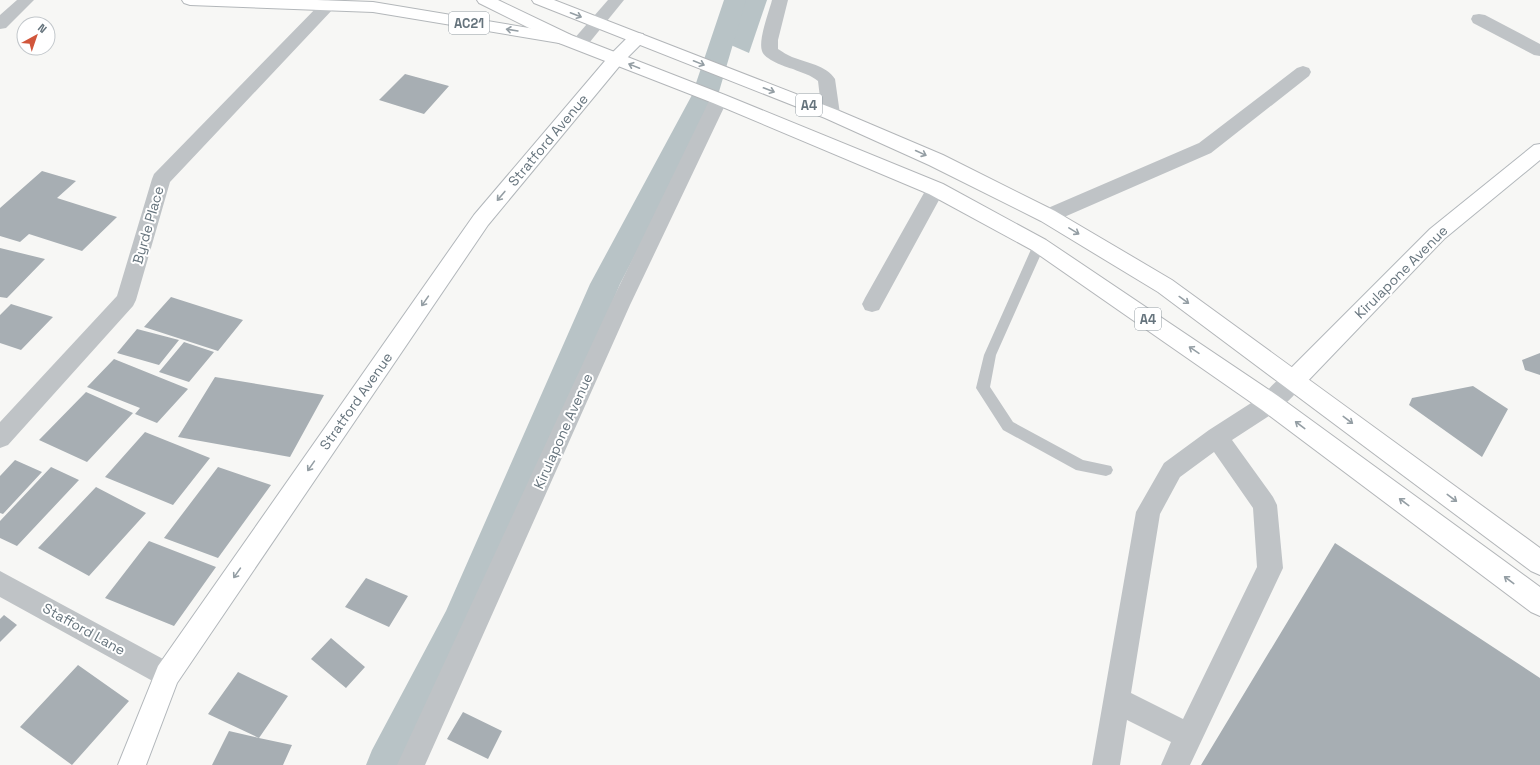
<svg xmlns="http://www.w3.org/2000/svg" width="1540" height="765" viewBox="0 0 1540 765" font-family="'Space Grotesk',sans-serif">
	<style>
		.water { fill: #b8c3c6 }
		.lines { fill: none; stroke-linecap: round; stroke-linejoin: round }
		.canal { fill: #b8c3c6; fill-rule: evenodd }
		.building { fill: #a7aeb3 }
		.secondary-casing { stroke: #b2b7bb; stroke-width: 2 }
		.primary-casing { stroke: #b3b7ba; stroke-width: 2 }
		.trunk-casing { stroke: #b3b6b9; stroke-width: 2 }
		.service { fill: #bfc3c6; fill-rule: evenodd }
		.minor { fill: #bfc3c6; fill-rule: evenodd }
		.tertiary { fill: #bfc3c6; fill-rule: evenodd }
		.secondary { fill: #fff; fill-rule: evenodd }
		.primary { fill: #fff; fill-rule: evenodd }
		.trunk { fill: #fff; fill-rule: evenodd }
		.oneway { stroke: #949ea4 }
		.labels { text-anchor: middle; stroke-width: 4; stroke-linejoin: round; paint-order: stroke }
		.shield { fill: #fff; stroke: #949ea4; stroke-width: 1 }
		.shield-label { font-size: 13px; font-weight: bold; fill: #66747d }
		.street-label { font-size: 14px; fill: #66747d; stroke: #fff }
	</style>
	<rect width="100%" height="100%" fill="#f7f7f5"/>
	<!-- water -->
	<path class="water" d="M726 0H767L749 53 717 39Z"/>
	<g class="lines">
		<!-- canal -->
		<path class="canal" d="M724 0H746L718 95 620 284 472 637 409 765H366L372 750 446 611 590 284 692 95Z"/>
	</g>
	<!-- building -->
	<path class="building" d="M405 74 449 86 424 114 379 100Z
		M42 171 76 181 57 198 117 217 82 251 29 234 20 242 0 236V208Z
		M0 248 45 259 7 298 0 297Z
		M171 297 243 320 218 351 144 327Z
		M11 304 53 317 21 350 0 343V315Z
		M137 329 179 340 159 365 117 353Z
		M184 342 214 352 189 382 159 372Z
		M1540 353V375L1525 370 1522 360Z
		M114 359 186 388 188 389 157 423 135 414 140 408 87 387Z
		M215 377 324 395 290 457 178 437Z
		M1473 386 1508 409 1482 457 1409 405 1412 398Z
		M86 392 133 413 87 462 39 440Z
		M145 432 210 458 173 505 105 477Z
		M15 460 42 472 3 514 0 513V476Z
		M51 467 79 480 17 546 0 538V521Z
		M218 467 271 485 218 558 164 538Z
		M96 487 146 513 89 576 38 548Z
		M149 541 216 567 174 626 105 598Z
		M1335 543 1540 678V765H1201Z
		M366 578 408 596 389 627 345 607Z
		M4 615 17 625 0 642V619Z
		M331 638 365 667 346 688 311 659Z
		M78 665 129 701 72 765 20 727Z
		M238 672 288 696 259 738 208 714Z
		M463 712 502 731 488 759 447 739Z
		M229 731 259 738 292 745 283 765H212Z"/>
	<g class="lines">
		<defs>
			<path id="secondary" d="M637 33 643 34 645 38 643 42 622 63 488 225 177 683 146 765H118L158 666 474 215 610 55 631 34Z
				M1540 144V160L1444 239 1302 387 1294 389 1286 387 1283 380 1286 373 1430 229 1534 145Z"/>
			<path id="primary" d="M182 0H317L373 2 571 35 573 39 571 43 565 44 373 12 190 5 184 3Z"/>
			<path id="trunk" d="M477 0H498L571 35 725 95 943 184 1046 240 1278 396 1540 587V616L1531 612 1262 410 1032 250 929 194 713 103 559 43 479 3Z
				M532 0H554L837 110 943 155 1055 211 1172 280 1540 548V575L1531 571 1158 292 1041 221 929 165 825 118 534 3Z"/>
		</defs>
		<!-- secondary casing -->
		<use href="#secondary" class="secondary-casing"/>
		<!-- primary casing -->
		<use href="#primary" class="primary-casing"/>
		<!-- trunk casing -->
		<use href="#trunk" class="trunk-casing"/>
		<!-- service -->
		<path class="service" d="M1039 241 1043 242 1045 245 996 355 990 387 1013 422 1083 460 1111 466 1113 470 1111 474 1106 476 1076 470 1003 430 976 388 984 355 1033 245 1035 242Z"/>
		<!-- minor -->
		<path class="minor" d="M17 0H34L6 28 0 29V15Z
			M328 0 334 2 336 5 334 8 170 182 136 300 133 306 8 445 0 448V422L117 296 152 179 154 174 322 2Z
			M608 0H624L585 48 579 49 573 48 571 44 573 40Z
			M772 0H788L778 40V49C783 52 787 55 792 57 807 63 826 65 835 79L840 114 837 118 831 120 825 118 822 114 818 81C811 75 802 73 793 69 785 67 764 59 762 51 758 40 769 12 772 0Z
			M1479 14 1485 15 1540 44V56L1534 55 1473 23 1471 19 1473 15Z
			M1303 66 1309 68 1311 72 1309 76 1211 153 1055 221 1048 223 1041 221 1038 216 1041 211 1199 143 1297 68Z
			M719 93 725 95 728 99 630 305 425 765H397L610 305 710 99 713 95Z
			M936 182 943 184 945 189 879 310 872 312 865 310 862 304 865 298 929 184Z
			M1270 393 1278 396 1281 403 1278 410 1232 440 1273 497 1277 505 1283 568 1190 765H1161L1171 742 1127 720 1120 765H1092L1136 512 1164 463 1209 430 1262 396ZM1214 452 1253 508 1257 567 1183 719 1131 693 1160 514 1180 477Z
			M0 571 176 666 180 675 176 684 167 688 158 684 0 597Z"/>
		<!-- tertiary -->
		<path class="tertiary" d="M1294 371 1302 373 1305 380C1301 389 1281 411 1271 412 1268 413 1265 411 1262 410L1259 403C1265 390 1281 375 1294 371Z"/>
		<!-- secondary -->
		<use href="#secondary" class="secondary"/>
		<!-- primary -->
		<use href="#primary" class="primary"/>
		<!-- trunk -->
		<use href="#trunk" class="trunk"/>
	</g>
	<!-- one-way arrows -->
	<defs><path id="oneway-shaft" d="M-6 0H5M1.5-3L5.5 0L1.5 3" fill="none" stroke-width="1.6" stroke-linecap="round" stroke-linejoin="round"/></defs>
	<g class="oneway">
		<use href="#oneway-shaft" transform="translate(576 15) rotate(21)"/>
		<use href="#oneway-shaft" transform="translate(512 30) rotate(-171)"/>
		<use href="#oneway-shaft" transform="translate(699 63) rotate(22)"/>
		<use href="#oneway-shaft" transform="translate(634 66) rotate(-158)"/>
		<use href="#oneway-shaft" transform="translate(769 90) rotate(21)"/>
		<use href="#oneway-shaft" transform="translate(921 153) rotate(25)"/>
		<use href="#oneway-shaft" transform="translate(501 196) rotate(130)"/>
		<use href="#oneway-shaft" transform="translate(1074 231) rotate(31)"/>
		<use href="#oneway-shaft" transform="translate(1184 300) rotate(36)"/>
		<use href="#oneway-shaft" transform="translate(425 301) rotate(125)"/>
		<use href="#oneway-shaft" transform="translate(1194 350) rotate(-146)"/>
		<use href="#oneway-shaft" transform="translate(1348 420) rotate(37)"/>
		<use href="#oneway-shaft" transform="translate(1300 425) rotate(-143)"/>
		<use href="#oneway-shaft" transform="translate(311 466) rotate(125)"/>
		<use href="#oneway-shaft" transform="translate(1452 498) rotate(37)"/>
		<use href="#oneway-shaft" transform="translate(1404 502) rotate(-143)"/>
		<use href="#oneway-shaft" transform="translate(237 573) rotate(125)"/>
		<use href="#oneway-shaft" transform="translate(1509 580) rotate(-143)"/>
	</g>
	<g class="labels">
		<!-- shield labels -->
		<g class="shield">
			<rect x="449" y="12" width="40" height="22" rx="3"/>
			<rect x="796" y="94" width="26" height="22" rx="3"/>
			<rect x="1135" y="308" width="26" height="22" rx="3"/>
		</g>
		<g class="shield-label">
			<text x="469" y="28">AC21</text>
			<text x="809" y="110">A4</text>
			<text x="1148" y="324">A4</text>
		</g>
		<!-- street labels -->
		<g class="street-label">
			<text transform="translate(548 140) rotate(-50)" y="5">Stratford Avenue</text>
			<text transform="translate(148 225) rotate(-74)" y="5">Byrde Place</text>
			<text transform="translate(1401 272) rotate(-45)" y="5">Kirulapone Avenue</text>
			<text transform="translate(356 401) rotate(-55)" y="5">Stratford Avenue</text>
			<text transform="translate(563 431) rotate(-66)" y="5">Kirulapone Avenue</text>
			<text transform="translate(84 629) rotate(29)" y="5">Stafford Lane</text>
		</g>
	</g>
	<!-- north arrow -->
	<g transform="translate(36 36) rotate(40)"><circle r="19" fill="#ffffff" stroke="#c2c7cb"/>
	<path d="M0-3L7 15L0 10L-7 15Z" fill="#d1563b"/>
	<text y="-6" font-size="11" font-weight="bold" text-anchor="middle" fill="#66747d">N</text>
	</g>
</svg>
